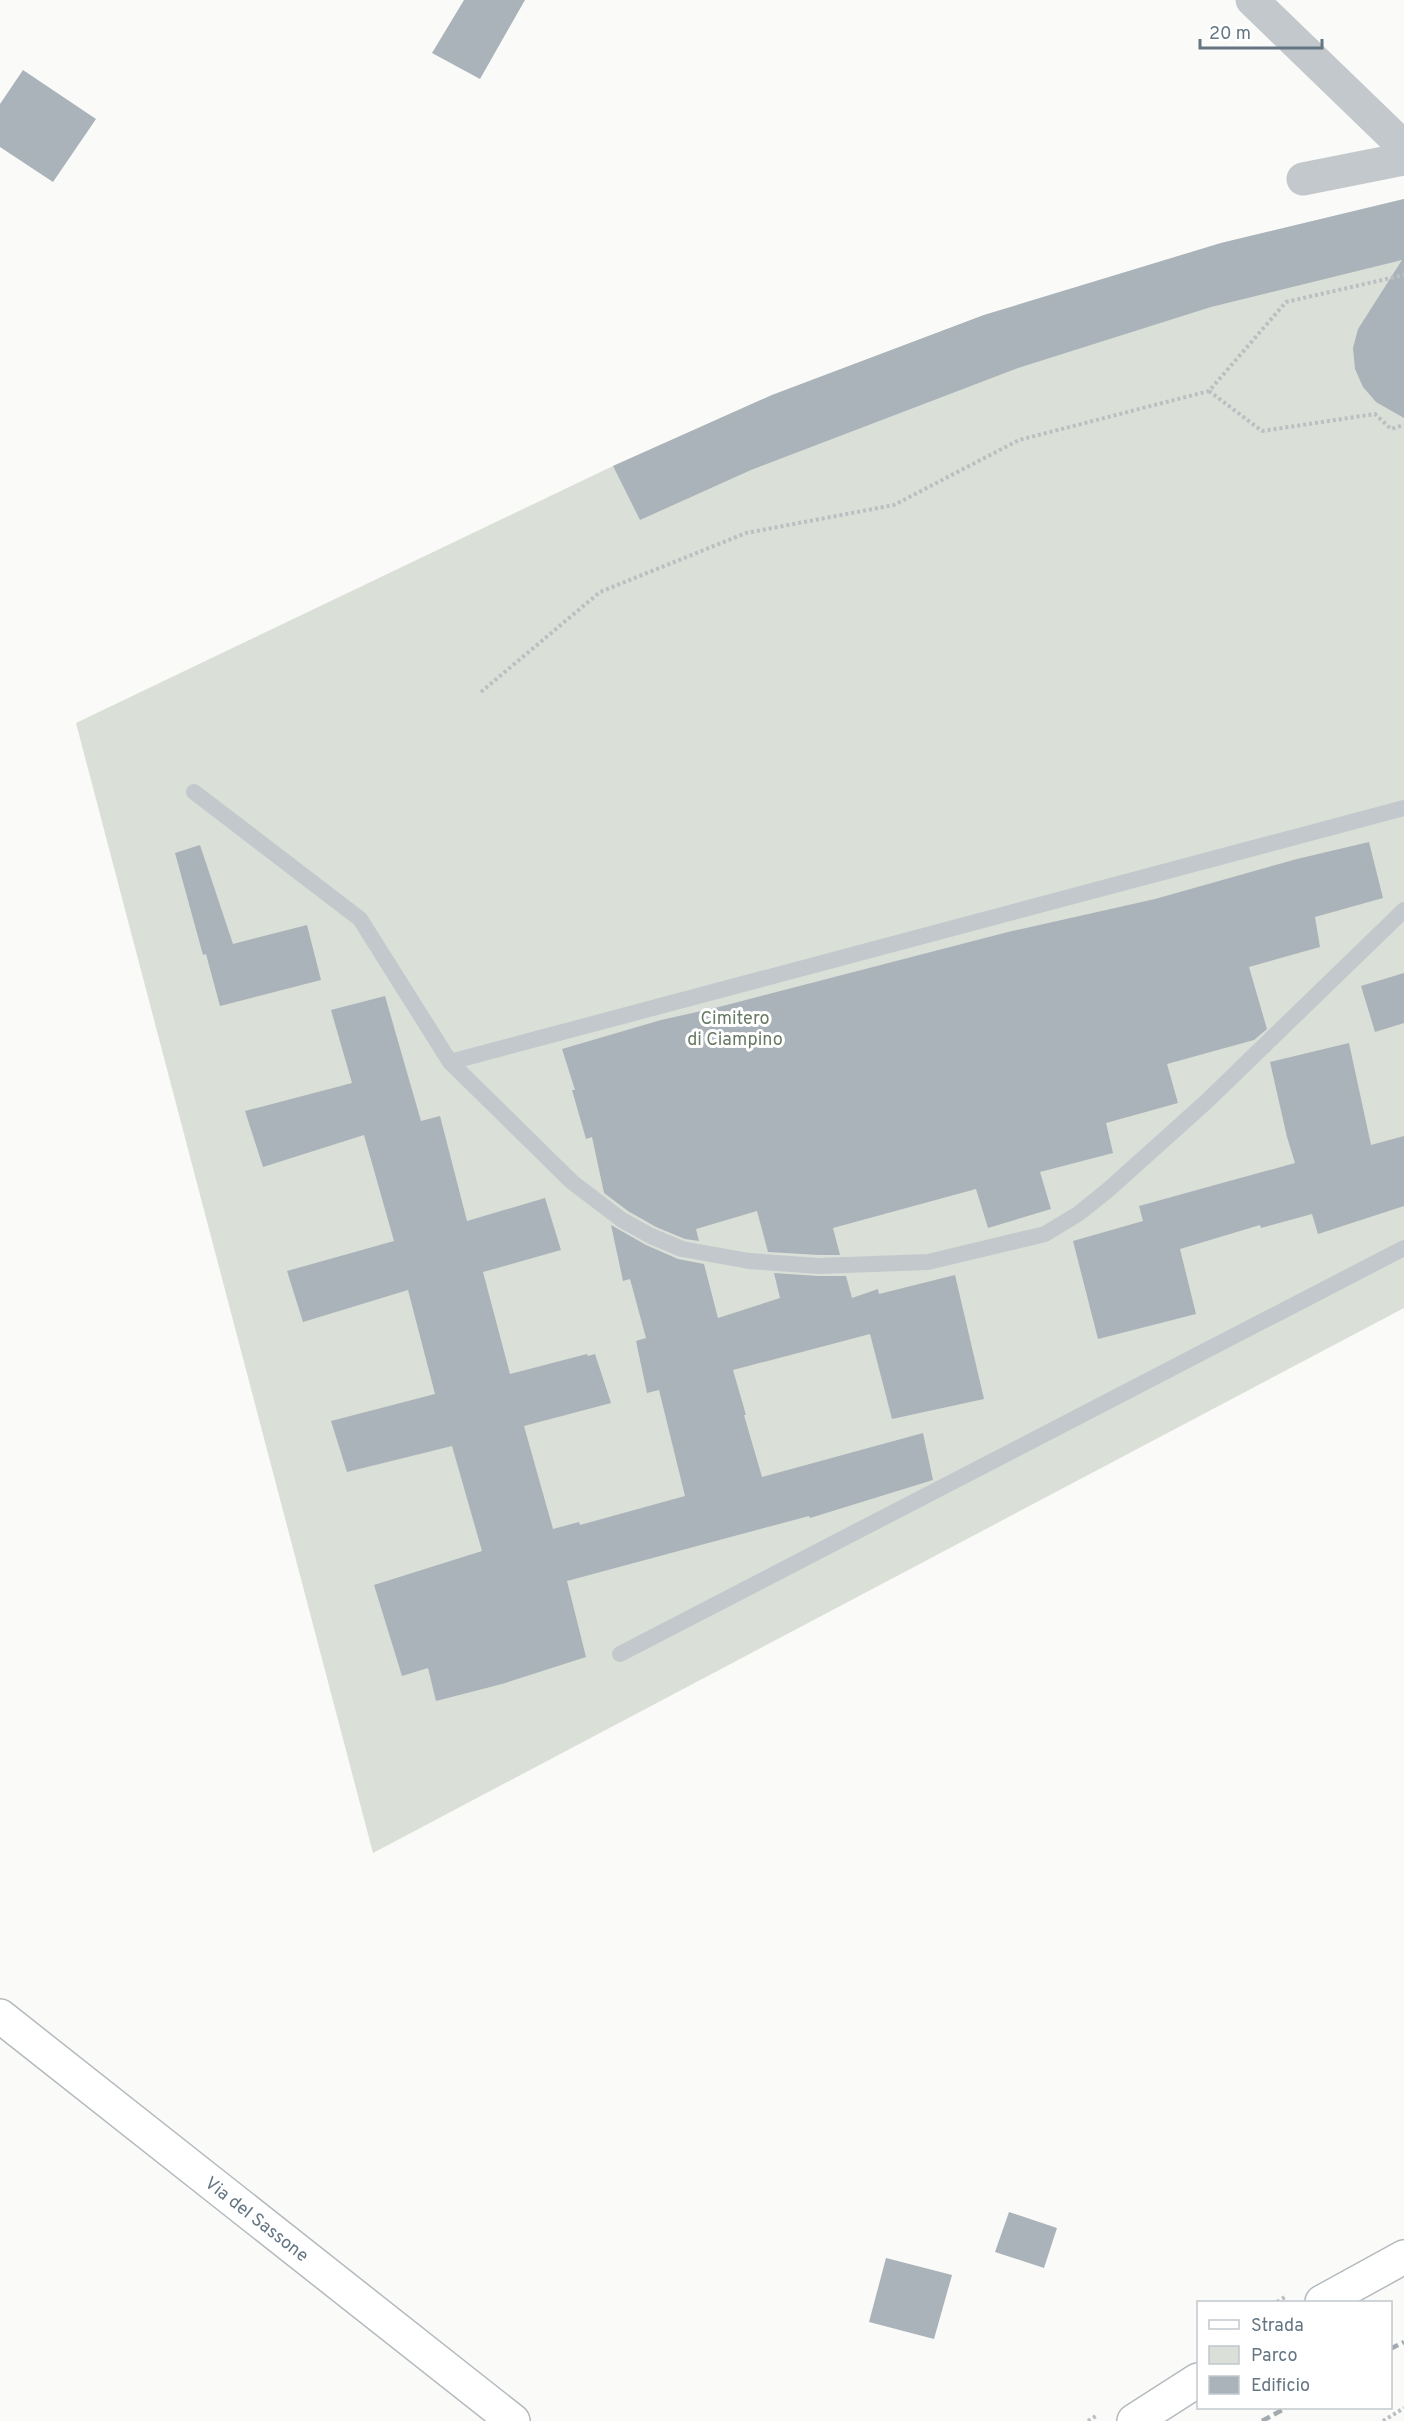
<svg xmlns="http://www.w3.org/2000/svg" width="1404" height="2421" viewBox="0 0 1404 2421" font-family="Overpass,sans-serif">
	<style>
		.green { fill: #dadfd7 }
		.building { fill: #aab3b9 }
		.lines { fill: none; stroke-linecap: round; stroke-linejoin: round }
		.secondary-casing { stroke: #b3babf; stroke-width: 36 }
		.path { stroke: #bbbfc2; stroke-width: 4; stroke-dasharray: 3 3; stroke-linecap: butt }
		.lane { stroke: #c3c8cc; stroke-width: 16 }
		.street { stroke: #c3c8cc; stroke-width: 33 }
		.secondary { stroke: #fff; stroke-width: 33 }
		.rail { stroke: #a2aab0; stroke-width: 4.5; stroke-dasharray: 9 4.5; stroke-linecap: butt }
		.labels { text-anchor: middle; stroke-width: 6; stroke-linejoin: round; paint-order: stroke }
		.park-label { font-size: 18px; fill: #687a64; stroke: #fff }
		.street-label { font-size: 18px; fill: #657683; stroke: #fff }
	</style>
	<rect width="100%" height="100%" fill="#fafaf8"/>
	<!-- green -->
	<path class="green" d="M1404 199V1308L373 1853 76 723 613 466 772 395 984 315 1221 243Z"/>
	<!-- building -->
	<path class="building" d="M464 0H525L480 79 432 53Z
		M23 70 96 119 53 182 0 147V104Z
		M1404 199V418L1376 402 1363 387 1355 369 1353 348 1358 329 1402 260 1211 307 1018 368 751 470 640 520 613 466 772 395 984 315 1221 243Z
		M1369 842 1383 898 1315 917 1320 947 1249 967 1267 1029 1254 1040 1167 1064 1178 1103 1106 1123 1113 1153 1040 1172 1051 1209 988 1228 976 1189 833 1228 840 1255H819L768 1252 757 1211 696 1229 699 1241 685 1239 656 1227 628 1211 604 1193 592 1137 586 1139 572 1090H575L562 1049 661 1020 715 1008 1008 932 1155 899 1297 859Z
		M200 845 233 944 307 925 321 980 220 1006 206 954 203 955 175 853Z
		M1404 973V1023L1375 1032 1361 986Z
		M385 996 421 1121 440 1116 467 1221 545 1198 561 1250 483 1272 510 1374 587 1354 588 1356 595 1354 611 1403 524 1426 553 1529 579 1522 580 1525 685 1496 659 1390 647 1393 636 1341 646 1338 630 1279 623 1281 611 1225 646 1245 678 1259 704 1264 718 1318 780 1298 774 1273 818 1276H846L852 1298 878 1289 879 1294 955 1275 984 1399 892 1419 870 1334 733 1370 746 1415H744L762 1477 923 1433 933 1480 810 1518 809 1516 567 1581 586 1657 502 1684 436 1701 428 1668 402 1676 374 1585 482 1551 452 1446 347 1472 331 1421 435 1394 408 1290 303 1322 287 1271 394 1241 364 1135 263 1167 245 1111 352 1083 331 1010Z
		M1349 1043 1371 1145 1404 1136V1206L1318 1234 1312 1214 1261 1228 1260 1225 1180 1249 1196 1314 1098 1339 1073 1241 1143 1221 1139 1206 1295 1163 1287 1137 1270 1062Z
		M1009 2212 1057 2228 1044 2268 995 2252Z
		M886 2258 952 2275 934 2339 869 2322Z"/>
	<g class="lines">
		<defs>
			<path id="secondary" d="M0 2016 513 2421
				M1322 2302 1404 2257
				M1134 2421 1198 2380"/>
		</defs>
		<!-- secondary casing -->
		<use href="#secondary" class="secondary-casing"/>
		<!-- path -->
		<path class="path" d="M1209 391 1262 431 1375 414 1391 429 1404 425
			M481 692 600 592 746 533 894 505 1019 440 1209 391 1286 302 1404 275
			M1277 2302 1285 2297
			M1088 2421 1096 2416
			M1383 2421 1404 2408"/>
		<!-- lane -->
		<path class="lane" d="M194 792 360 919 450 1062 572 1182 622 1220 651 1236 682 1249 749 1261 819 1266 928 1262 1045 1234 1078 1214 1108 1190 1206 1102 1404 910
			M450 1062 1404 808
			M620 1654 1404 1248"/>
		<!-- street -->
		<path class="street" d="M1252 0 1404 147
			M1303 179 1404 159"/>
		<!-- secondary -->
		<use href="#secondary" class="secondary"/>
		<!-- rail -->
		<path class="rail" d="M1390 2349 1404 2342
			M1262 2421 1286 2408"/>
	</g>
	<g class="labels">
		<!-- park labels -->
		<g class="park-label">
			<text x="735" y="1024">Cimitero<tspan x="735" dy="21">di Ciampino</tspan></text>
		</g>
		<!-- street labels -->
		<g class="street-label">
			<text transform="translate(257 2219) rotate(38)" y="6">Via del Sassone</text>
		</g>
	</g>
	<!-- legend -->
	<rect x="1197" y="2301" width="195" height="108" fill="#ffffff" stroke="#c1c8cd" stroke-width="1.5"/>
	<rect x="1209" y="2320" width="30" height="9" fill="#ffffff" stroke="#c1c8cd" stroke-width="1.5"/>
	<text x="1251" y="2331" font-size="18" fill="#657683">Strada</text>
	<rect x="1209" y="2346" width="30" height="18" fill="#dadfd7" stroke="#c1c8cd" stroke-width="1.5"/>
	<text x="1251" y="2361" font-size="18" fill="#657683">Parco</text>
	<rect x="1209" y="2376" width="30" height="18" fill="#aab3b9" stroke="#c1c8cd" stroke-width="1.5"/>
	<text x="1251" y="2391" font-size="18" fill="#657683">Edificio</text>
	<!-- scale -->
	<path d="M1200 39v9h122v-9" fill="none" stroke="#657683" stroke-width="3"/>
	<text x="1209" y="39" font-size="18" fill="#657683" stroke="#ffffff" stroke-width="4.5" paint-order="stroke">20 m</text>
</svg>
